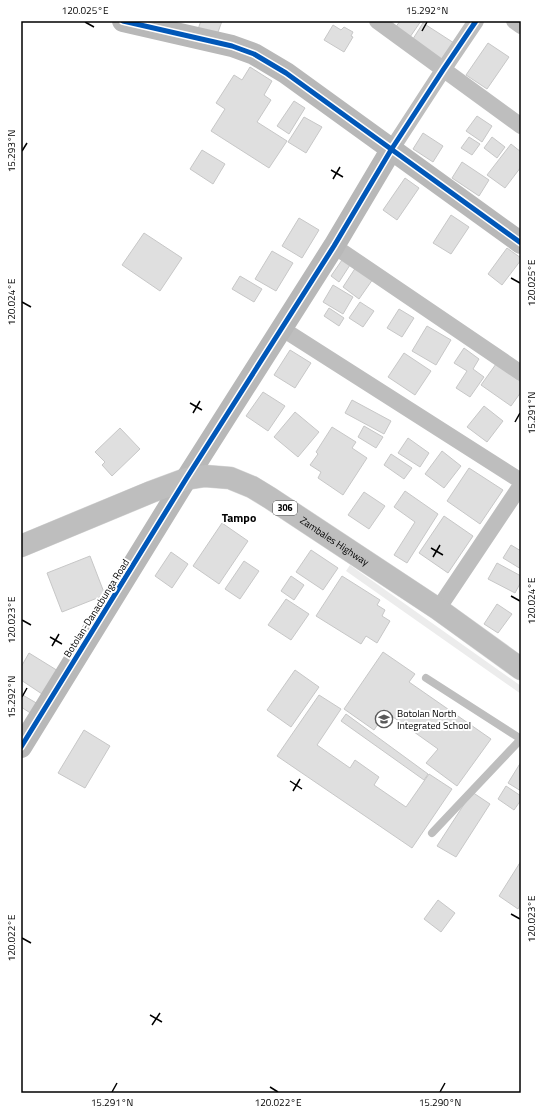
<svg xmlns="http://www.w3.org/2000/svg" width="542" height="1114" viewBox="0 0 542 1114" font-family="'Titillium Web',sans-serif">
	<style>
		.green { fill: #ececec }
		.building { fill: #dfdfdf; stroke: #c7c7c7 }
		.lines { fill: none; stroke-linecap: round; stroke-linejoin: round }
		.primary-casing { stroke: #dbdbdb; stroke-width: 23 }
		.lane { stroke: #bebebe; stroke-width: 8 }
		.street { stroke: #bebebe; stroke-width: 16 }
		.secondary { stroke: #b8b8b8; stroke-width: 22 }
		.primary { stroke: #bebebe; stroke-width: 22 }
		.cycleway-casing { stroke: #fff; stroke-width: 8 }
		.cycleway { stroke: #0057b8; stroke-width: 5 }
		.ticks { fill: none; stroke: #000; stroke-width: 1.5 }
		.labels { text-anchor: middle; stroke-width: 4; stroke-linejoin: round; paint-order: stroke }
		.shield { fill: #fff; stroke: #4c4c4c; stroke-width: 1 }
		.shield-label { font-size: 9px; font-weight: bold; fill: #000 }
		.street-label { font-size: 10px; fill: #000; stroke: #fff }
		.poi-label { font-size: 10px; fill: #000; stroke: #fff; text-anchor: start }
		.quarter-label { font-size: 12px; font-weight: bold; fill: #000; stroke: #fff }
		.neatline { fill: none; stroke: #000; stroke-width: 1.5 }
		.ticks-label { font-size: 10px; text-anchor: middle; fill: #000 }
	</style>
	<rect width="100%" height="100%" fill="#fff"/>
	<!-- green -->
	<path class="green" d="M350 565 521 686V694L346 571Z"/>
	<!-- building -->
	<path class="building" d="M201 21H222L217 35 198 29Z
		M400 21H421L410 37 395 28Z
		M423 23 454 43 442 62 411 42Z
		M333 25 341 30 344 27 353 32 351 36 353 37 344 52 324 40Z
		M488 43 509 57 487 89 466 75Z
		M250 67 272 81 264 95 271 100 257 122 287 141 269 168 211 131 225 109 216 103 234 75 242 80Z
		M294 101 305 108 289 134 277 126Z
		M477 116 492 126 482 142 466 131Z
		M304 117 322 127 306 153 288 142Z
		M423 133 443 146 433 162 413 149Z
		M469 137 480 144 472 155 461 148Z
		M492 137 505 147 497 158 484 148Z
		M511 144 521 152V167L505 188 487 175Z
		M202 150 225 164 213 184 190 169Z
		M462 162 489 180 479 196 452 178Z
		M405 178 419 188 397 220 383 210Z
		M451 215 469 227 451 254 433 243Z
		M299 218 319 230 302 258 282 246Z
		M144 233 182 258 160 291 122 265Z
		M507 248 521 258V260L502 285 488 274Z
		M272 251 293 263 276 291 255 279Z
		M342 260 350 265 339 282 331 276Z
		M356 267 373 279 359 299 343 287Z
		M240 276 262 289 254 302 232 289Z
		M333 285 353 297 343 314 323 302Z
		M360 302 374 311 363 327 349 318Z
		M329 308 344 318 339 326 324 316Z
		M399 309 414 318 402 337 387 328Z
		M427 326 451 340 436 365 412 351Z
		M464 348 479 359 473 369 484 377 470 397 456 388 467 371 454 363Z
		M290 350 311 363 295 388 274 375Z
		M404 353 431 371 415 395 388 377Z
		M496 364 521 382V392L511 406 481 385Z
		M263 392 285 406 268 431 246 416Z
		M352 400 391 421 384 434 345 413Z
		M484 406 503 421 487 442 467 427Z
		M295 412 319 432 298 457 274 437Z
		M364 426 383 437 376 448 358 437Z
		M332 427 356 442 352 448 367 458 343 495 318 478 321 472 310 465 318 454 316 452Z
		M120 428 140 449 112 476 102 465 105 462 95 452Z
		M408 438 429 453 420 467 398 453Z
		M442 451 461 466 444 488 425 474Z
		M391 454 412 468 404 479 384 465Z
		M469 468 503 490 480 524 447 501Z
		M405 491 438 514 407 563 394 555 415 522 394 507Z
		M364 492 385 506 369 529 348 515Z
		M444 516 473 536 448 573 419 553Z
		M222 523 248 541 219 584 193 566Z
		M511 545 521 551V569L503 558Z
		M311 550 338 568 323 590 296 572Z
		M171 552 188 564 172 588 155 576Z
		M90 556 105 595 62 612 47 573Z
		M244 561 259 571 240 599 225 589Z
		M497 563 521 576V582L515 593 488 579Z
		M291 576 304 585 294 600 281 591Z
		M342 576 380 600 377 605 385 610 382 616 390 621 377 643 366 636 361 644 316 616Z
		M286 599 309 614 291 640 268 625Z
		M497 604 512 614 498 633 484 624Z
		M383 652 415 674 409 682 491 739 457 786 426 763 438 749 386 712 374 730 344 709Z
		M29 653 63 674 48 698 21 680V667Z
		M295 670 319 687 291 727 267 710Z
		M21 694 38 704 32 714 21 707Z
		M319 695 341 709 317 745 350 768 355 760 379 777 374 785 406 807 429 774 452 789 412 848 277 756Z
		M346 714 428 774 424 780 341 721Z
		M84 730 110 746 85 788 58 773Z
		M521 762V791L508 783Z
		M506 786 521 796V800L514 810 498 799Z
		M472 792 490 804 456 857 437 846Z
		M521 861V903L518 909 499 896Z
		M438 900 455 913 441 932 424 919Z"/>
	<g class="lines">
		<defs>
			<g id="primary">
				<path id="s1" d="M21 546 151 492 186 479 205 476 230 478 252 487 270 498 438 609 521 669"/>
			</g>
		</defs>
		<!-- primary casing -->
		<use href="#primary" class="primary-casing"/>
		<!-- lane -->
		<path class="lane" d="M426 678 521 739
			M432 833 521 739"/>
		<!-- street -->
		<path class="street" d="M377 21 521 126
			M514 21 521 26
			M391 150 443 70 476 21
			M334 246 521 373
			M281 328 521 481
			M438 609 521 485"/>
		<!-- secondary -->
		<path class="secondary" d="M123 21 232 46 254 54 286 73 521 243
			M21 747 186 479 334 246 391 150"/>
		<!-- primary -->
		<use href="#primary" class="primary"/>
		<defs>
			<path id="cycleway" d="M123 21 232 46 254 54 286 73 521 243
				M21 747 186 479 334 246 391 150 443 70 476 21"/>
		</defs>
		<!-- cycleway casing -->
		<use href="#cycleway" class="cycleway-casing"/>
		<!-- cycleway -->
		<use href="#cycleway" class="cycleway"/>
	</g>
	<!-- ticks -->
	<path class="ticks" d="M85 22 94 27M422 31 427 22M22 151 27 143M331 170 343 177M333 179 340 167M511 278 520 283M22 302 31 307M190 403 202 410M193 413 200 401M515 422 520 413M431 548 443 555M433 557 440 545M511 596 520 601M22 620 31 625M50 637 62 644M52 646 59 634M22 697 27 688M290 781 302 789M293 791 300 779M511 914 520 919M22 938 31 943M150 1015 162 1022M152 1025 160 1013M270 1087 278 1092M112 1092 117 1083M440 1092 445 1083"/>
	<!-- icons -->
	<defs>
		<symbol id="school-ring" viewBox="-11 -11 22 22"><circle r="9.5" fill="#fff" stroke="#595959" stroke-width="1.5"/><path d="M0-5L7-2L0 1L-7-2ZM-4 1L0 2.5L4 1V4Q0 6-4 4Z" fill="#595959"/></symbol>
	</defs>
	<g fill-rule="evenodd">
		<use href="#school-ring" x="374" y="709" width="20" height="20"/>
	</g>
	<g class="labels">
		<!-- shield labels -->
		<rect class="shield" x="273" y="501" width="24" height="14" rx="3"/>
		<g class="shield-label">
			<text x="285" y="511">306</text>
		</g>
		<!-- street labels -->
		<g class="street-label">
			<text dy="4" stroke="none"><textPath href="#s1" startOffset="345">Zambales Highway</textPath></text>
			<text transform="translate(96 608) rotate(-58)" y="4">Botolan-Danacbunga Road</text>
		</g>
		<!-- poi labels -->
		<g class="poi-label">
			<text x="397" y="717">Botolan North<tspan x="397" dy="12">Integrated School</tspan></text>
		</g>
		<!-- quarter labels -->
		<g class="quarter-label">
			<text x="239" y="522">Tampo</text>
		</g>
	</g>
	<!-- border -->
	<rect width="542" height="1114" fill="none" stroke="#ffffff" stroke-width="44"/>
	<rect x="22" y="22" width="498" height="1070" class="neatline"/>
	<g class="ticks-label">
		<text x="85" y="14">120.025°E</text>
		<text x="427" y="14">15.292°N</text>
		<text transform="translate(11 151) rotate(-90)" y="4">15.293°N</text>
		<text transform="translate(531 283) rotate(-90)" y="4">120.025°E</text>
		<text transform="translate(11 302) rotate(-90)" y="4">120.024°E</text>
		<text transform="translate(531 413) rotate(-90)" y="4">15.291°N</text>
		<text transform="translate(531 601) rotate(-90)" y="4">120.024°E</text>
		<text transform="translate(11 620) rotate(-90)" y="4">120.023°E</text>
		<text transform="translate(11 697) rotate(-90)" y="4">15.292°N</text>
		<text transform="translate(531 919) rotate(-90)" y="4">120.023°E</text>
		<text transform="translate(11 938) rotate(-90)" y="4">120.022°E</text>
		<text x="112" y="1106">15.291°N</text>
		<text x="278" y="1106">120.022°E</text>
		<text x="440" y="1106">15.290°N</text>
	</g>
</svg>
